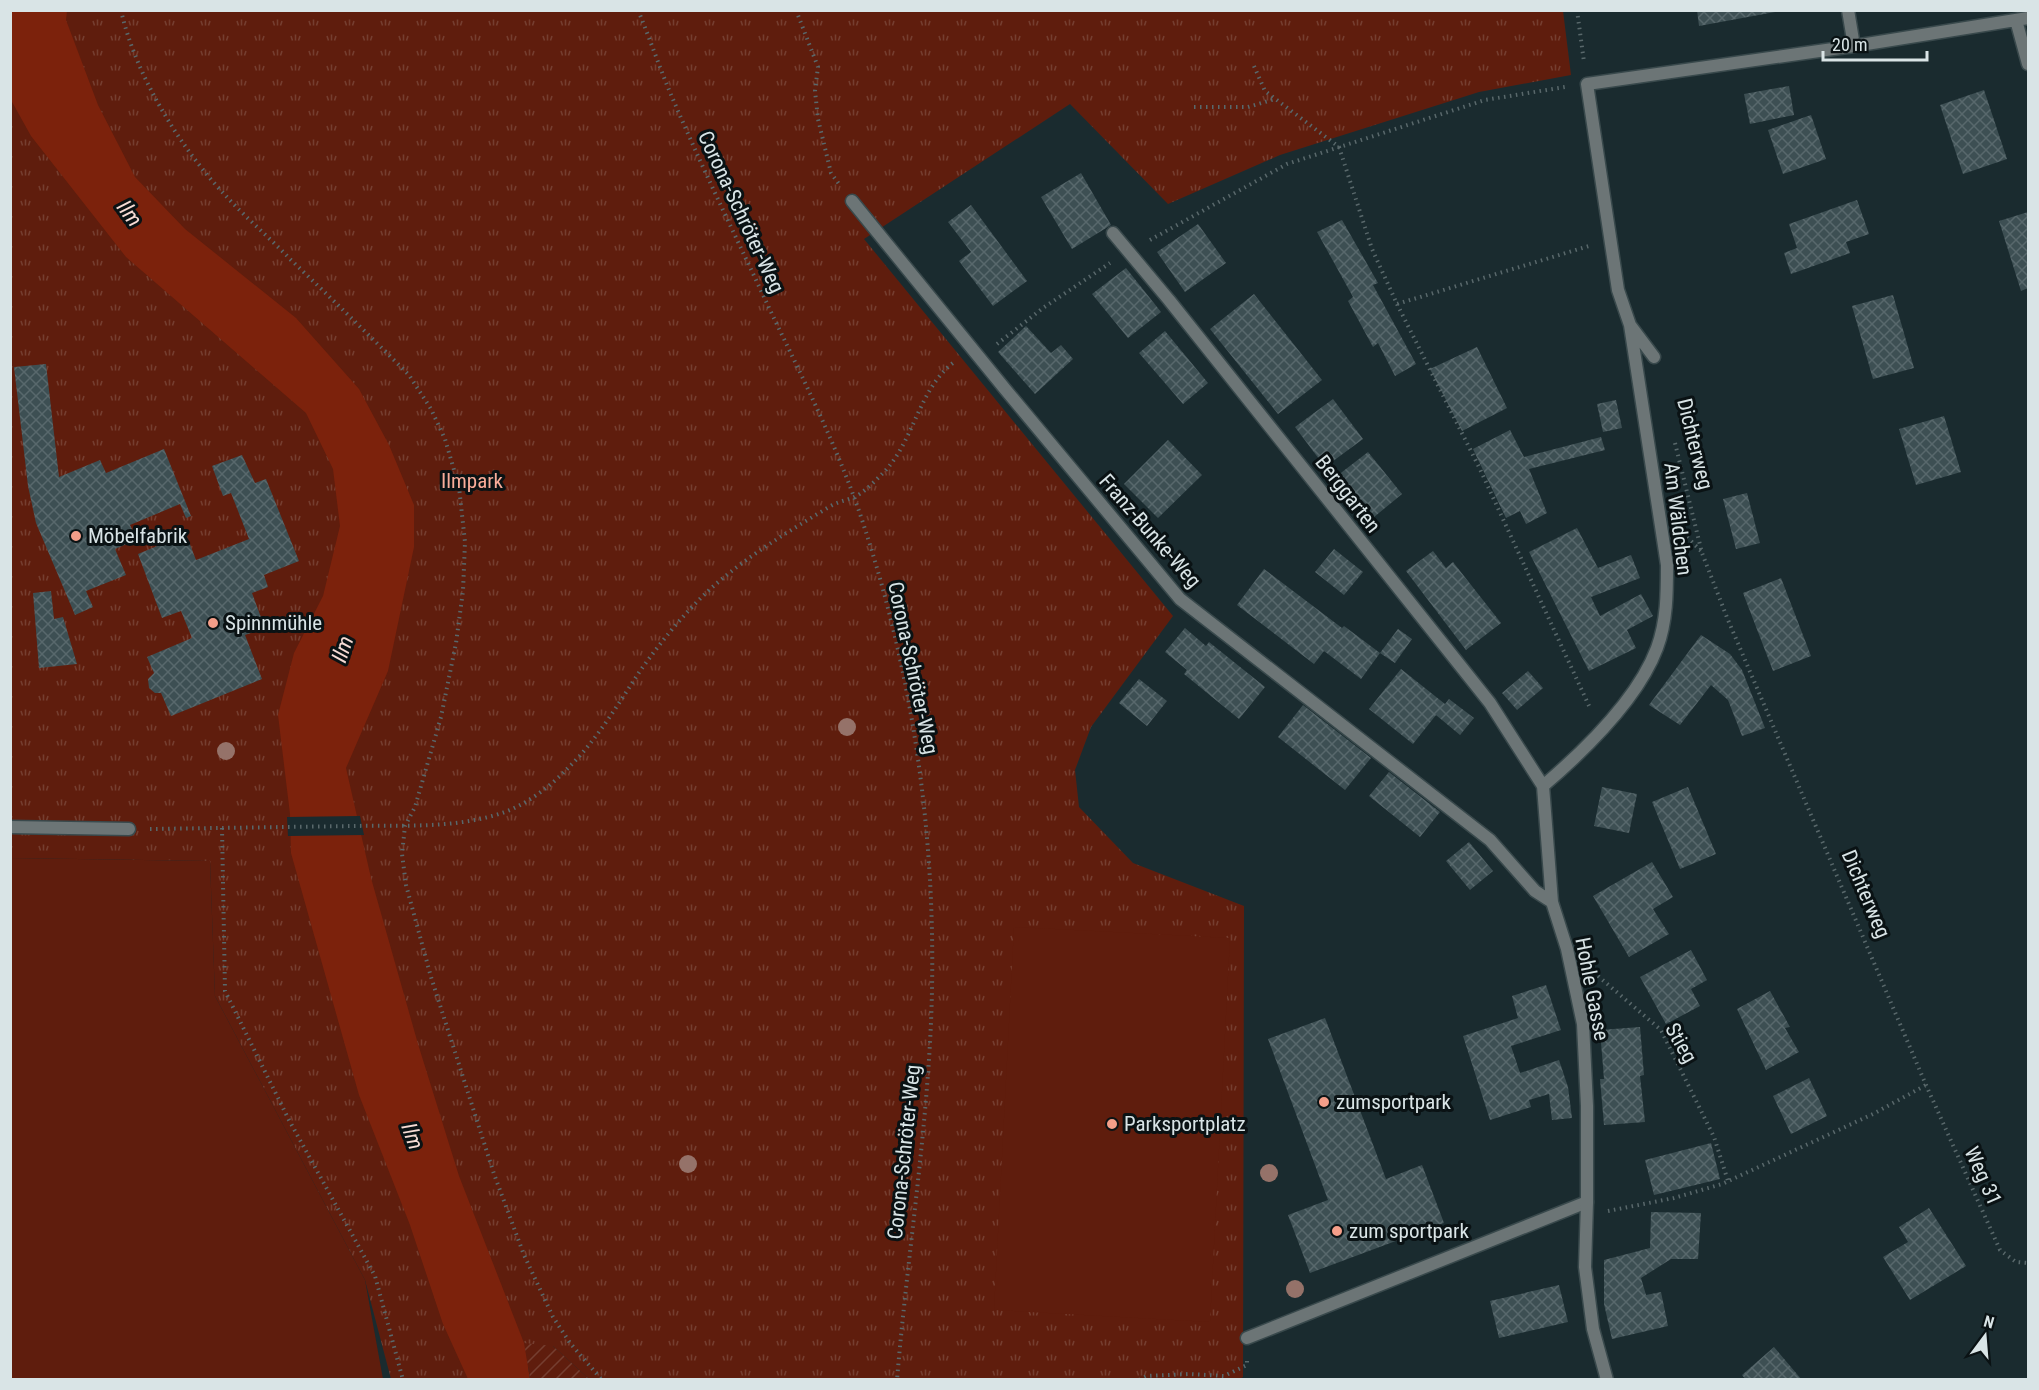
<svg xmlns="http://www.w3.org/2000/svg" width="2039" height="1390" viewBox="0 0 2039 1390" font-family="'Roboto Condensed',sans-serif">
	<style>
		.park { fill: url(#park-tufts) }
		.garden { fill: url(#garden-furrows) }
		.pitch { fill: #5f1d0d }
		.water { fill: #7c220c }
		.pier { fill: #1a2b2f }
		.building { fill: url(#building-cross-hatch) }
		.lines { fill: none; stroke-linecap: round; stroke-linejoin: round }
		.lane-casing { stroke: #39494c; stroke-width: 15 }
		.street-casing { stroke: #39494c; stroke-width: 15 }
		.path { stroke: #59686b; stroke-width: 4; stroke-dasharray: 1.5 4.5; stroke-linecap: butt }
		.lane { stroke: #6c7576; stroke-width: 12 }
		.street { stroke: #6c7576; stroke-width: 12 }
		.tree { fill: #957269 }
		.poi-dot { fill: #f49e89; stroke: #0a1214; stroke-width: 2 }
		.labels { text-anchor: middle; stroke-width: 6; stroke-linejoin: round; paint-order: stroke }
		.street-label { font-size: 21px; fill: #d9e4e6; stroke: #0a1214 }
		.park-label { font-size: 21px; fill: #f9ac99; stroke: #0a1214 }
		.poi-label { font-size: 21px; fill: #d9e4e6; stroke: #0a1214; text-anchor: start }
		.water-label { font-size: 22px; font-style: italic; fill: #f7dcd5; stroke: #0a1214 }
	</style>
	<defs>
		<pattern id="park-tufts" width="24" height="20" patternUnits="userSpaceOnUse" patternTransform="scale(1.5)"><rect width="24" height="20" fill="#5f1d0d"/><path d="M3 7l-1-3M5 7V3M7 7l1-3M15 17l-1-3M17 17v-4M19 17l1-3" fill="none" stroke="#753e30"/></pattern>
		<pattern id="garden-furrows" width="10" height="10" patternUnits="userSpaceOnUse" patternTransform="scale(1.5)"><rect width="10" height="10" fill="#5f1d0d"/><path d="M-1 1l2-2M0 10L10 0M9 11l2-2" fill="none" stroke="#753e30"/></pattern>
		<pattern id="building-cross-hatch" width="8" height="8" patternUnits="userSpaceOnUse" patternTransform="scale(1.5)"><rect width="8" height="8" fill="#3d4f53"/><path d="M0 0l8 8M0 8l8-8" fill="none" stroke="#58686c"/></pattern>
	</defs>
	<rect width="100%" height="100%" fill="#1a2b2f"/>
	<!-- park -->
	<path class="park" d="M11 11H1563L1571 75 1479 92 1280 155 1168 204 1070 104 864 239 1173 616 1091 727 1075 770 1079 807 1133 863 1244 906 1243 1377 1238 1380 589 1379 553 1346 513 1379H391L365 1280 215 996 210 861 11 858Z"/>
	<!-- garden -->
	<path class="garden" d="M524 1343 553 1346 589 1379H530Z"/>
	<!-- pitch -->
	<path class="pitch" d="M11 858 210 861 215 996 365 1280 383 1379H11Z
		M1014 927 1230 938 1210 1322 994 1310Z"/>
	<!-- water -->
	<path class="water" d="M10 11H67L66 20 98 105 135 177 185 229 296 318 359 389 389 445 414 505V547L388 671 346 768 371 878 418 1044 459 1176 524 1343 530 1379H468L443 1324 410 1225 359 1095 291 853 290 814 278 715 294 653 323 596 340 526 333 469 306 413 126 257 31 136 11 100Z"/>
	<!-- pier -->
	<path class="pier" d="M360 816 364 835 288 836 287 817Z"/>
	<!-- building -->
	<path class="building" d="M1697 10H1775V12L1699 26Z
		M1789 86 1794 115 1750 124 1744 94Z
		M1984 90 2007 159 1963 174 1940 105Z
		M1811 115 1826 159 1783 174 1768 130Z
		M1081 173 1111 225 1072 249 1041 197Z
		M1857 200 1869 234 1846 242 1850 253 1791 274 1784 253 1797 248 1789 224Z
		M971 205 1027 281 993 306 959 261 971 252 948 222Z
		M2028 212V288L2021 291 1999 221Z
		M1342 220 1378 283 1373 285 1416 364 1395 376 1378 343 1373 347 1348 301 1353 297 1317 232Z
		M1198 224 1226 263 1185 292 1157 252Z
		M1126 268 1161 312 1128 338 1092 294Z
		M1254 294 1322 380 1278 414 1210 329Z
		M1893 295 1914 368 1873 379 1852 306Z
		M1026 326 1051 353 1061 345 1073 359 1035 394 998 352Z
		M1165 331 1208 383 1183 404 1139 353Z
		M1477 347 1507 408 1462 431 1430 369Z
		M46 364 59 477 100 460 106 473 164 449 191 516 186 518 180 504 130 525 133 531 125 534 129 543 115 549 126 575 86 591 93 607 75 615 36 523 28 486 14 367Z
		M1333 399 1363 439 1325 467 1295 427Z
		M1616 400 1622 428 1603 432 1597 404Z
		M1944 416 1961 472 1916 485 1899 429Z
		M1510 430 1524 457 1601 437 1605 450 1529 469 1547 513 1526 524 1520 511 1506 518 1473 449Z
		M1168 440 1202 475 1158 518 1124 484Z
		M1368 452 1402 494 1368 522 1333 479Z
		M242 455 255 483 266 479 299 561 264 575 268 587 252 593 265 628 245 635 262 679 171 716 161 693H155L149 688 148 679 154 673 147 657 192 638 181 611 162 618 138 554 186 534 196 560 249 539 231 493 223 496 212 466Z
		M1747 493 1760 543 1736 549 1723 499Z
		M1577 528 1598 568 1631 555 1640 578 1591 597 1600 616 1641 594 1653 616 1627 630 1636 648 1589 671 1529 552Z
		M1334 549 1363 572 1344 595 1315 572Z
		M1433 551 1446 568 1453 562 1501 623 1466 650 1406 571Z
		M1264 569 1342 628 1344 626 1380 653 1398 629 1412 639 1395 663 1380 653 1361 679 1324 651 1314 664 1237 605Z
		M1781 578 1811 656 1773 671 1743 593Z
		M51 591 54 619 63 617 77 664 39 668 33 593Z
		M1185 628 1206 646 1209 642 1265 687 1239 719 1184 674 1187 670 1165 652Z
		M1701 635 1730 654 1742 670 1765 728 1742 736 1728 700 1711 685 1680 725 1649 705Z
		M1401 669 1445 704 1449 699 1474 718 1460 735 1436 715 1413 744 1369 709Z
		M1528 671 1543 688 1517 710 1502 693Z
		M1139 679 1167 701 1147 726 1119 703Z
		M1303 705 1371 758 1345 790 1278 737Z
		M1389 772 1440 812 1420 837 1369 796Z
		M1602 787 1637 794 1629 833 1594 826Z
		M1688 787 1716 854 1680 869 1652 802Z
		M1469 842 1493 871 1470 890 1446 861Z
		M1652 862 1673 897 1653 909 1669 934 1629 957 1593 896Z
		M1691 950 1707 980 1691 989 1700 1006 1666 1024 1640 977Z
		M1546 985 1561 1030 1511 1046 1520 1073 1559 1060 1568 1087 1572 1118 1552 1120 1549 1094 1529 1100 1531 1107 1490 1120 1463 1036 1518 1018 1512 996Z
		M1770 991 1790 1027 1785 1028 1799 1052 1766 1070 1737 1009Z
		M1325 1018 1386 1179 1422 1165 1444 1223 1310 1273 1288 1215 1328 1200 1268 1039Z
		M1640 1027 1644 1075 1640 1076 1645 1122 1604 1125 1600 1079H1604L1600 1030Z
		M1809 1078 1827 1116 1791 1134 1773 1096Z
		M1711 1143 1720 1179 1654 1195 1645 1160Z
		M1929 1208 1966 1266 1910 1300 1883 1257 1908 1242 1899 1227Z
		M1651 1212 1701 1213 1698 1259H1671L1641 1278 1646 1295 1661 1292 1668 1326 1612 1339 1604 1304V1260L1650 1248Z
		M1559 1285 1568 1322 1499 1338 1490 1301Z
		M1774 1347 1802 1380H1746L1742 1375Z"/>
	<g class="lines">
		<defs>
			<path id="lane" d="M10 827 129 829
				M1247 1338 1587 1202"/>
			<path id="street" d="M1848 10 1854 46
				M2016 20 2028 64
				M852 201 1005 389 1180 599 1490 840 1535 891 1552 902
				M1113 233 1169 300 1490 703 1543 786
				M1654 357 1630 325 1618 290 1587 84 1854 46 2028 18
				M1607 1380 1593 1329 1585 1267 1587 1202V1106L1583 1024 1567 949 1552 902 1543 786C1584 751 1638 699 1657 648 1667 621 1667 593 1667 565L1630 325"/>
		</defs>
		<!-- lane casing -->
		<use href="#lane" class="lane-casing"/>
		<!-- street casing -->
		<use href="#street" class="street-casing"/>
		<!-- path -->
		<path class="path" d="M121 10C135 75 181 149 226 196 246 218 270 238 291 260 331 298 370 336 409 375L431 409 445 439 459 487 465 542 463 591 456 643 441 717 415 807 405 826 402 854 406 885 431 977 494 1174 524 1255 553 1317 570 1343 602 1380
			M638 10C650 39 660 69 672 97 703 170 738 241 771 312 805 383 841 454 865 529 920 699 941 880 929 1059 922 1166 906 1272 897 1380
			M796 10 818 67 815 91 818 119 831 173 839 184
			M1577 10 1584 62
			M1254 66 1265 91 1339 147 1372 249 1397 304 1589 246
			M1194 107H1248L1275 99
			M1150 240 1287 164 1485 100 1565 87
			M1397 304 1479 467 1590 708
			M997 344 1043 308 1110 263
			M1675 443 1702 553 1728 620 1926 1085 2000 1250 2016 1262 2028 1263
			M1687 537 1701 551
			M222 828 225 991 289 1120 375 1276 403 1380
			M150 829C218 828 285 827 352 826 402 825 454 829 502 813 526 805 551 786 568 768 597 740 618 704 640 671 660 643 681 617 705 594 742 559 786 533 829 507 837 502 844 501 852 498 863 494 875 481 883 473 914 442 918 390 953 363
			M1598 976 1661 1030 1714 1137 1728 1181
			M1608 1211 1674 1198 1722 1184 1873 1114 1926 1085
			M1139 1380 1147 1376 1189 1374 1224 1376 1247 1365V1360"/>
		<!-- lane -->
		<use href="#lane" class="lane"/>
		<!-- street -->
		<use href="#street" class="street"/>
	</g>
	<!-- trees -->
	<g class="tree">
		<circle cx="847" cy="727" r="9"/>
		<circle cx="226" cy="751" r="9"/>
		<circle cx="688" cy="1164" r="9"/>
		<circle cx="1269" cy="1173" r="9"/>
		<circle cx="1295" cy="1289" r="9"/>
	</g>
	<!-- markers -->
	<g class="poi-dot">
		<circle cx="76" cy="536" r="6"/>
		<circle cx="213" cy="623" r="6"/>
		<circle cx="1324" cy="1102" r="6"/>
		<circle cx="1112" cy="1124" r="6"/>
		<circle cx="1337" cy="1231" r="6"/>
	</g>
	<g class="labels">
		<!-- street labels -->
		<g class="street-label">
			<text transform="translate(741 212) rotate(65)" y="7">Corona-Schröter-Weg</text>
			<text transform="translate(1695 444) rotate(76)" y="7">Dichterweg</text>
			<text transform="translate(1348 494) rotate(52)" y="7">Berggarten</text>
			<text transform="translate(1678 519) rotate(83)" y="7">Am Wäldchen</text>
			<text transform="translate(1150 531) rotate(49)" y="7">Franz-Bunke-Weg</text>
			<text transform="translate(913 668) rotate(78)" y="7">Corona-Schröter-Weg</text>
			<text transform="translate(1866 894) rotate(67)" y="7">Dichterweg</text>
			<text transform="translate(1592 989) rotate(79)" y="7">Hohle Gasse</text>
			<text transform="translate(1681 1043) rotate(60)" y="7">Stieg</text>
			<text transform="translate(904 1152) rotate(-84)" y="7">Corona-Schröter-Weg</text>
			<text transform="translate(1983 1176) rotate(66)" y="7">Weg 31</text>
		</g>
		<!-- park labels -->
		<g class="park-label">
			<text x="472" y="488">Ilmpark</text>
		</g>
		<!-- poi labels -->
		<g class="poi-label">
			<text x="88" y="543">Möbelfabrik</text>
			<text x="225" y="630">Spinnmühle</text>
			<text x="1336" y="1109">zumsportpark</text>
			<text x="1124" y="1131">Parksportplatz</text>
			<text x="1349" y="1238">zum sportpark</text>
		</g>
		<!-- water labels -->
		<g class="water-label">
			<text transform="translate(130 213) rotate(53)" y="8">Ilm</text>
			<text transform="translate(342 649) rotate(-71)" y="8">Ilm</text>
			<text transform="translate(413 1136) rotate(70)" y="8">Ilm</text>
		</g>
	</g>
	<!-- border -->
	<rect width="2039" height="1390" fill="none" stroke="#d9e4e6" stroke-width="24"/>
	<!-- north arrow -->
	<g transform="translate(1985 1336) rotate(16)" stroke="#0a1214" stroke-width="4.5" paint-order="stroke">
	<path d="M0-4.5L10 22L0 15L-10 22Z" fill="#d9e4e6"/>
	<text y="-9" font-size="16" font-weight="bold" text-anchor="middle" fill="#d9e4e6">N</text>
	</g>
	<!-- scale -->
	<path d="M1823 51v9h104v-9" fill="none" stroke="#d9e4e6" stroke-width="3"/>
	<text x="1832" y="51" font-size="18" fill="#d9e4e6" stroke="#0a1214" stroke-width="4.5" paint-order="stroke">20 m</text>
</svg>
